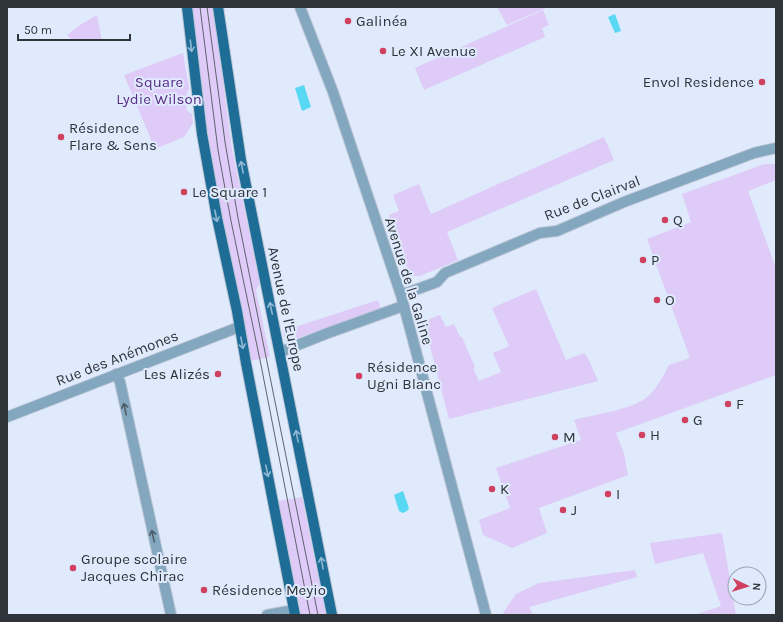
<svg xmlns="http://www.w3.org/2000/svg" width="783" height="622" viewBox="0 0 783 622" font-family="Karla,sans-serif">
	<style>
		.green { fill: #decbf7 }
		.water { fill: #59d8f4 }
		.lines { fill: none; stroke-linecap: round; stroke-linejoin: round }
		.pedestrian-casing { stroke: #bcc5d5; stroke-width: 12 }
		.minor-casing { stroke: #bcc5d5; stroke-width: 12 }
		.primary-casing { stroke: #bcc5d5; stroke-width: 12 }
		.pedestrian { stroke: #83a7be; stroke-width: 10 }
		.minor { stroke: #83a7be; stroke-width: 10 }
		.primary { stroke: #1d6d97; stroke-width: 10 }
		.tram { stroke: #5e636d; stroke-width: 1 }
		.oneway { stroke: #91b8d4 }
		.oneway2 { stroke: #4c5c68 }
		.poi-dot { fill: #d04060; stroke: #dfeafc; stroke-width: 1.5 }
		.labels { text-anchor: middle; stroke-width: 4; stroke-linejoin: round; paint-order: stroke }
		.poi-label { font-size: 15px; fill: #2f333a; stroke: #dfeafc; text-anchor: start }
		.park-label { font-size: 15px; fill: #5b2c87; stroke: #dfeafc }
		.street-label { font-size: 15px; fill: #2f333a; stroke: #dfeafc }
	</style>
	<rect width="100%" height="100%" fill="#dfeafc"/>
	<!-- green -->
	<path class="green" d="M192 7H213L232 150 260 283 256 290 270 357 250 361 221 218 208 137Z
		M497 7H548L507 25Z
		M543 10 549 25 542 28 545 37 424 90 415 68Z
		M97 15 102 41 71 39 67 35 80 25Z
		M183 53 189 89 185 97 187 111 192 114 193 123 184 137 155 149 124 75Z
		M604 137 614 160 447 232 458 260 420 276H411L409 273 389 215 399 211 393 195 419 184 431 214Z
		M765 164H776V180L748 191 776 268V375L616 433 624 453 628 475 539 508 547 533 512 548 483 535 479 520 510 508 496 468 581 440 574 420C593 415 627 410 643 400 655 393 663 376 669 365L690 358 647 239 691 222 682 194Z
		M536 289 566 360 584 353 588 358 598 381 449 419 425 327 427 320 440 315 446 327 454 324 460 337H462L475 367 473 368 479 381 501 372 493 353 509 346 492 308Z
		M378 300 381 310 286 342 283 331Z
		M302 497 326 615H301L278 501Z
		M722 533 736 615H695L721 606 703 553 655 564 650 543Z
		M635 570 637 577 529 607 533 615H504L503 613 516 594 539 583Z"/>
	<!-- water -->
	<path class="water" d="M615 14 621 31 615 33 608 17Z
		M304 85 311 107 302 111 295 88Z
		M403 491 409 508 407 511 403 513 399 511 394 495Z"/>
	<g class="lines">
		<defs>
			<path id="pedestrian" d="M280 352 328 333 403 306"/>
			<path id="minor" d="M300 7 333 92 401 295 486 615
				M401 295 437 282 445 273 540 233 557 231 624 202 754 153 776 148
				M116 374 120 382 171 615
				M7 417 239 327
				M267 615 294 610"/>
			<path id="primary" d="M187 7 202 134 217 218 237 311 246 363 295 615
				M218 7 241 160 332 615"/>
		</defs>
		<!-- pedestrian casing -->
		<use href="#pedestrian" class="pedestrian-casing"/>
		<!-- minor casing -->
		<use href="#minor" class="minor-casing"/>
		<!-- primary casing -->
		<use href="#primary" class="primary-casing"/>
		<!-- pedestrian -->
		<use href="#pedestrian" class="pedestrian"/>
		<!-- minor -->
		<use href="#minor" class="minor"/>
		<!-- primary -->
		<use href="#primary" class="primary"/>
		<!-- tram -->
		<path class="tram" d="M200 7 218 150 231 221 261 365 310 615
			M207 7 225 142 238 218 318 615"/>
	</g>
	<!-- one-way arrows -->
	<defs><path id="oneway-shaft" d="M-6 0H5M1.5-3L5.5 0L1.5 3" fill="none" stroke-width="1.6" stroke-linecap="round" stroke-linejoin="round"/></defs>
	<g class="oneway">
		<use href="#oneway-shaft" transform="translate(191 46) rotate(83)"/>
		<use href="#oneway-shaft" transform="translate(242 167) rotate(-101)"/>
		<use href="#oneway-shaft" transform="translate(216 216) rotate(79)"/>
		<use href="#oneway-shaft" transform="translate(271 308) rotate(-102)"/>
		<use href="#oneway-shaft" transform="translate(242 343) rotate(79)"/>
		<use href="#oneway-shaft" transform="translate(297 436) rotate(-101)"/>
		<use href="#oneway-shaft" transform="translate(267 471) rotate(78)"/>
		<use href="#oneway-shaft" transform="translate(322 563) rotate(-101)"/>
	</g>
	<g class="oneway2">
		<use href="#oneway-shaft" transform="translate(125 409) rotate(-102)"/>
		<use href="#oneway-shaft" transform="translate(153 536) rotate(-103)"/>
	</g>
	<!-- markers -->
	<g class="poi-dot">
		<circle cx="348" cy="21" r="4"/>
		<circle cx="383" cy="51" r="4"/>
		<circle cx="762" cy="82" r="4"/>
		<circle cx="61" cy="137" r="4"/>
		<circle cx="184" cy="192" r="4"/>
		<circle cx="665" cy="220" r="4"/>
		<circle cx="643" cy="260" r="4"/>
		<circle cx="657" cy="300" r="4"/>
		<circle cx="218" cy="374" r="4"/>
		<circle cx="359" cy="376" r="4"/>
		<circle cx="728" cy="404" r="4"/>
		<circle cx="685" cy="420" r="4"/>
		<circle cx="642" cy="435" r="4"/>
		<circle cx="555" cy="437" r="4"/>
		<circle cx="492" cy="489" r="4"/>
		<circle cx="608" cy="494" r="4"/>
		<circle cx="563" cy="510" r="4"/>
		<circle cx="73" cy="568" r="4"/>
		<circle cx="204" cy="590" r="4"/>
	</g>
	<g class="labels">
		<!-- poi labels -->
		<g class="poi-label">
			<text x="356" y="26">Galinéa</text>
			<text x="391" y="56">Le XI Avenue</text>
			<text x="754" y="87" text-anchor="end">Envol Residence</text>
			<text x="69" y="133">Résidence<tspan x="69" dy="17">Flare &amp; Sens</tspan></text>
			<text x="192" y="197">Le Square 1</text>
			<text x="673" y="225">Q</text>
			<text x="651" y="265">P</text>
			<text x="665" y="305">O</text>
			<text x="367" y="372">Résidence<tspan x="367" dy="17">Ugni Blanc</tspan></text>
			<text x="210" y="379" text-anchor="end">Les Alizés</text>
			<text x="736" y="409">F</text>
			<text x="693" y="425">G</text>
			<text x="650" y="440">H</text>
			<text x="563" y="442">M</text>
			<text x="500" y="494">K</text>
			<text x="616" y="499">I</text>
			<text x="571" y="515">J</text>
			<text x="81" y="564">Groupe scolaire<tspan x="81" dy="17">Jacques Chirac</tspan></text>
			<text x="212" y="595">Résidence Meyio</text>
		</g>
		<!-- park labels -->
		<g class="park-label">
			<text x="159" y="87">Square<tspan x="159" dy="17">Lydie Wilson</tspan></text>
		</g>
		<!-- street labels -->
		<g class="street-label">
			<text transform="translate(592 198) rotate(-21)" y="5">Rue de Clairval</text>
			<text transform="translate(409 281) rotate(73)" y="5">Avenue de la Galine</text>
			<text transform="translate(286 309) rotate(78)" y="5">Avenue de l'Europe</text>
			<text transform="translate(117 358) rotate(-21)" y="5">Rue des Anémones</text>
		</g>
	</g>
	<!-- border -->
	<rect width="783" height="622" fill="none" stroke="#2f333a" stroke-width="16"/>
	<!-- north arrow -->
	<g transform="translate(747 586) rotate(94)"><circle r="19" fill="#dfeafc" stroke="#99a1ae"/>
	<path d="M0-3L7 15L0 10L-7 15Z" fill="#d04060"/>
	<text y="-6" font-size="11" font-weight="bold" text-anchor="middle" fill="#2f333a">N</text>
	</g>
	<!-- scale -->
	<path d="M18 34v6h112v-6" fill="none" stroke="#2f333a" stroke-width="2"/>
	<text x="24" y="34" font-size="12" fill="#2f333a" stroke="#dfeafc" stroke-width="3" paint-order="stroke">50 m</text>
</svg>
